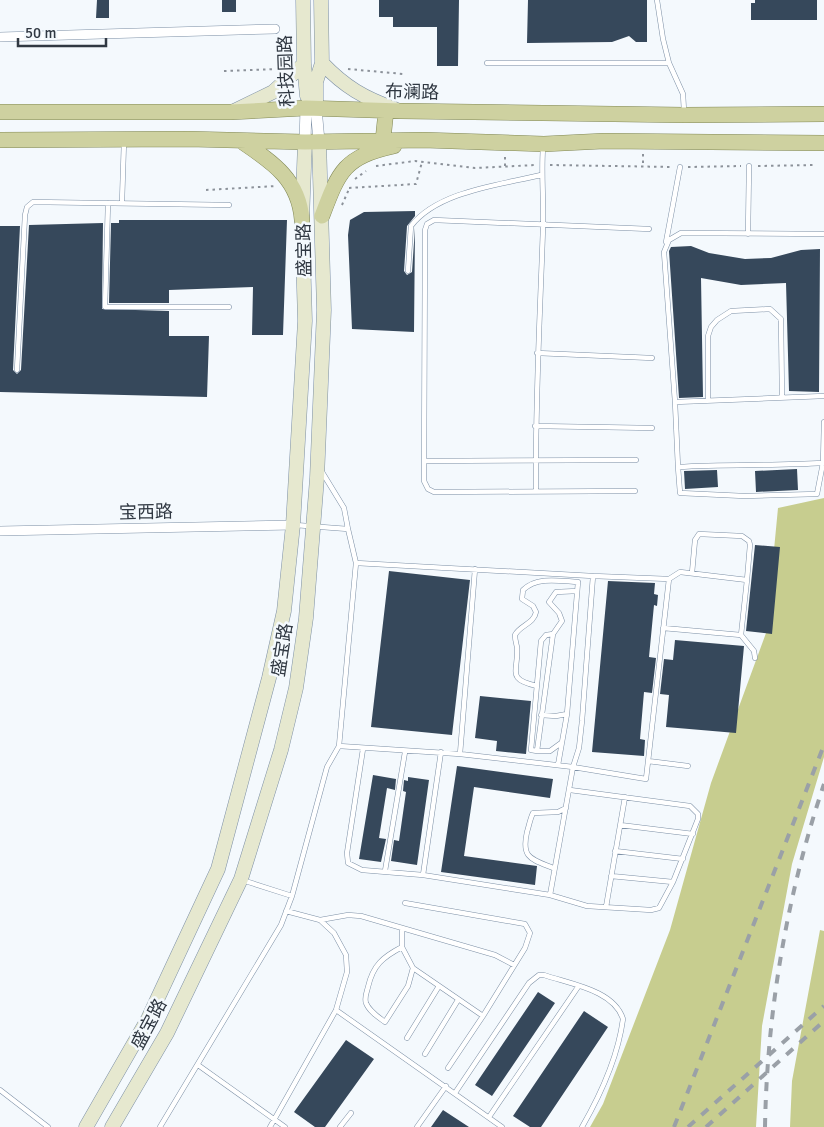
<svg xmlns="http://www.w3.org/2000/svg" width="824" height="1127" viewBox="0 0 824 1127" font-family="Signika,'Noto Sans SC',sans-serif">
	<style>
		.green { fill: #c7cd8f }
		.building { fill: #36485b }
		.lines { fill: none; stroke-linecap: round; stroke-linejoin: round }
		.service-casing { stroke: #7d90a6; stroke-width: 5.5 }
		.minor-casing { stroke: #7d90a6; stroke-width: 10 }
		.tertiary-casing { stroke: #7d90a6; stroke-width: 12 }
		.secondary-casing { stroke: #7d90a6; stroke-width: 15 }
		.primary-casing { stroke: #818856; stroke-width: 16 }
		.path { stroke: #8c929a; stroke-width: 2; stroke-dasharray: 2.5 4; stroke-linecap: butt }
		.service { stroke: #fff; stroke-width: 4.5 }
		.minor { stroke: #fff; stroke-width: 9 }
		.tertiary { stroke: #fff; stroke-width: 11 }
		.secondary { stroke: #e6e8cf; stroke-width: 14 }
		.primary { stroke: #ced1a0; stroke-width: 15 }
		.rail { stroke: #9aa0a7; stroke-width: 4; stroke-dasharray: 9 9; stroke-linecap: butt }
		.labels { text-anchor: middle; stroke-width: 5; stroke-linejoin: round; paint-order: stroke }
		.street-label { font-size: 18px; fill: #303842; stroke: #f4f9fd }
	</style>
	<rect width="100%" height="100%" fill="#f4f9fd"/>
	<!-- green -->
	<path class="green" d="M824 498V757L792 864 762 1026 756 1127H590L603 1104 670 930 711 783 766 633 778 508Z
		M820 930 824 931V1127H790L792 1081Z"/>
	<!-- building -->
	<path class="building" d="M97 0H109V18H96Z
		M222 0H236V12H222Z
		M379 0H459L458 66H437V27H393V17H379Z
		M528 0H647V42H636L629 36 612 42 527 43Z
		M755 0H817V20H751V3H755Z
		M415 211V216L407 226 404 271 407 275 412 272 415 228 414 332 352 329 348 235 350 220 364 212Z
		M119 220H287L283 335H252L253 287 169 290V303H109L111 223H119Z
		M103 223 102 309 169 311V336H209L207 397 0 392V226H20L13 370 17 374 21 370 29 225Z
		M691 246 709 253 745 259 771 258 801 250 820 249 819 392 789 391 786 283 741 285 701 278 703 397 679 398 669 251 671 247Z
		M797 469 798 490 756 492 755 471Z
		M717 470 718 487 685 489 684 471Z
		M755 545 780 547 772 634 746 631Z
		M389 571 470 580 452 735 371 727Z
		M608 581 655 583 654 594 658 595 657 606 654 605 649 657 656 658 652 693 644 692 640 739 645 740 644 756 592 752Z
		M675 640 744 646 736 733 666 727 669 695 660 694 664 659 673 660Z
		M480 696 531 701 526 754 496 751 497 741 475 738Z
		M457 766 553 779 550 798 474 787 464 856 537 866 535 885 441 872Z
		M373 775 396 779 395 790 387 788 379 838 386 839 381 862 359 859Z
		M408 777 429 780 417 865 391 861 394 840 399 841 406 792 403 791 404 780 408 781Z
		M538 992 555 1003 492 1096 475 1085Z
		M584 1011 608 1027 541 1127H530L513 1116Z
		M346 1040 374 1059 325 1127H315L294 1112Z
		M443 1110 469 1127H431Z"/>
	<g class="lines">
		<defs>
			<path id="service" d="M657 0 663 39 669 63
				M487 63H669L683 94 684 111
				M122 202 124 141
				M108 203 105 307H229
				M748 234 749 166
				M824 234 681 233 669 240 664 252 675 402 824 396
				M666 242 680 167
				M408 271 411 226C438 191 500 185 541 175
				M537 353 652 358
				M17 370 25 215 27 207 33 202 229 205
				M708 400V336L711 327 717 320 731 311 770 309 781 319 782 397
				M675 402 678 467C726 464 774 466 823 463L824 422
				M535 426 652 428
				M425 461 636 460
				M678 467 680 493 744 496 817 494 823 463
				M322 472 344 508 348 529
				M536 491C535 403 540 316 543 228 544 201 541 175 543 148
				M635 491 434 492 428 489 424 481 425 230 427 224 434 220 649 229
				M692 573 695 540 699 534 742 536 749 541 750 545 747 580
				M669 579 680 572 747 580 741 635 754 651 755 658
				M663 628 741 635
				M537 686C505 679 519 671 517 647 516 643 515 640 515 635 520 625 534 624 536 612L533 606 522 599 523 590C537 576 560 581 578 582L567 714 558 765
				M541 715 556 716 567 714
				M561 743 550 751H537L553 634 562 621 559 613 549 602 556 592 577 591
				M339 746 460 754 573 767 579 748 582 721 593 576 356 563
				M363 749 347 853 348 863 362 870 423 875 550 895 573 767 646 779 669 579 593 576
				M537 751 531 750 541 641 546 635 553 634
				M460 754 475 569
				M648 761 688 766
				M620 825 693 834
				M615 851 683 859
				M553 868C531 859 521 858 527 832 529 826 530 819 533 813L558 812 566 808
				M385 871 405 752
				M423 875 441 752
				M611 876 673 882
				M242 880 292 896
				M550 895 587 906 651 910 659 908 673 882 698 819V814L690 806 570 790
				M606 907 625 797
				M320 920 348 915 361 916 495 955 514 965
				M402 930V947L413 968 483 1016 525 948 530 933 525 924 405 903
				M402 947C383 957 373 965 368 987 367 992 364 997 366 1003 369 1011 378 1017 385 1022L408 986 413 968
				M336 1010 502 1127
				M407 1038 439 986
				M425 1054 458 1000
				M198 1065 285 1127
				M448 1068 483 1016
				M0 1090 48 1127
				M455 1093 529 983 539 975H544C570 984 614 990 623 1019 618 1057 601 1094 582 1127
				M489 1117 578 987
				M160 1127 281 925 292 896 327 767 339 746 356 563 348 529 295 525
				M270 1127 336 1010 347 972 346 955 334 933 320 920 286 911
				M340 1127 351 1113
				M417 1127 446 1086"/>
			<path id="minor" d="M0 37 275 29
				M0 531 293 525"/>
			<path id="tertiary" d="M316 108 319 141
				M305 142 306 108"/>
			<path id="secondary" d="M303 0 304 64 307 96
				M322 63C345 87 364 98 395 109
				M316 108V82L322 63 321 0
				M232 112 273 92 304 64
				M86 1127 148 1019 218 869 269 678 284 611 293 525 305 321 302 220 305 142
				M112 1127 167 1033 241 879 281 750 296 688 306 618 317 478 324 310 319 141"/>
			<path id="primary" d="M0 112H231L306 108 401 111 685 115 824 114
				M0 140 189 139 305 142 423 140 544 144 604 141 824 143
				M383 140 386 111
				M241 141C272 162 299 179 302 220
				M322 216C339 171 344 157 394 146"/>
		</defs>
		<!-- service casing -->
		<use href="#service" class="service-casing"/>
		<!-- minor casing -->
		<use href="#minor" class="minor-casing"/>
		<!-- tertiary casing -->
		<use href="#tertiary" class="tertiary-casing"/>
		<!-- secondary casing -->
		<use href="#secondary" class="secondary-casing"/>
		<!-- primary casing -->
		<use href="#primary" class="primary-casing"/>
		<!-- path -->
		<path class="path" d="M348 69 403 74
			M224 71 279 69
			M643 154V167
			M550 165 673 167
			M376 166 415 161 475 168 536 165
			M505 166V156
			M758 166 815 165
			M688 167 741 166
			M355 179 366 171
			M349 188 416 184 422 162
			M206 190 276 186
			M342 205 349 189"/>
		<!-- service -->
		<use href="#service" class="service"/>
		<!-- minor -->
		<use href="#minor" class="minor"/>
		<!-- tertiary -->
		<use href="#tertiary" class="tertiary"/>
		<!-- secondary -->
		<use href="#secondary" class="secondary"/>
		<!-- primary -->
		<use href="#primary" class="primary"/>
		<!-- rail -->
		<path class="rail" d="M674 1127 824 745
			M688 1127 824 1006
			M706 1127 824 1021
			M765 1127C767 1011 787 894 824 784"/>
	</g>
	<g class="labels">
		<!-- street labels -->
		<g class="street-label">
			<text transform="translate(286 71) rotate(-92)" y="6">科技园路</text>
			<text transform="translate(412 92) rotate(1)" y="6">布澜路</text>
			<text transform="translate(304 250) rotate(-91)" y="6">盛宝路</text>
			<text transform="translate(146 512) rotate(-1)" y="6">宝西路</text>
			<text transform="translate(282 650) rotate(-81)" y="6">盛宝路</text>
			<text transform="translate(149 1024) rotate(-62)" y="6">盛宝路</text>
		</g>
	</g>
	<!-- scale -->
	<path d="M18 38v8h88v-8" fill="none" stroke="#303842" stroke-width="2.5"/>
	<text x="25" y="38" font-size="15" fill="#303842" stroke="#f4f9fd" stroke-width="4" paint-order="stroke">50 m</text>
</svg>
